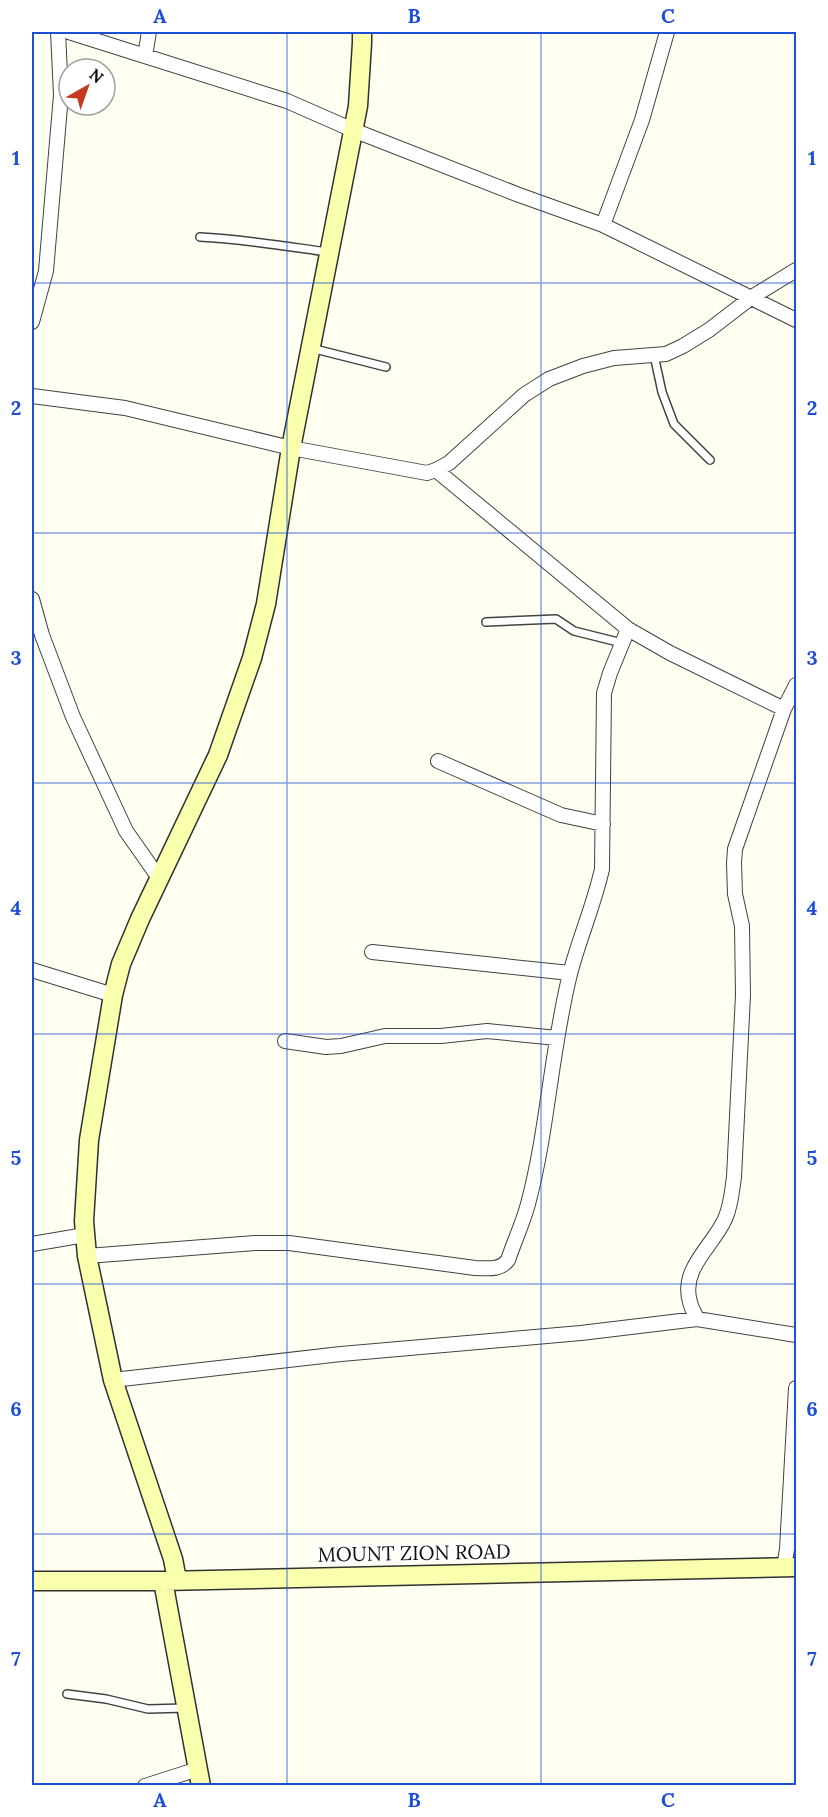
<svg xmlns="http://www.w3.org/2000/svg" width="828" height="1817" viewBox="0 0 828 1817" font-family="Lora,serif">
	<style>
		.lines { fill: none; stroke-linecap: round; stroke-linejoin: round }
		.lane-casing { stroke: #424242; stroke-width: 10 }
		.street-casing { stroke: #424242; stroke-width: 16 }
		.secondary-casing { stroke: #313131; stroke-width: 21 }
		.lane { stroke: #fff; stroke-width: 7 }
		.street { stroke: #fff; stroke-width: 14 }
		.secondary { stroke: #f9ffac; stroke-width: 18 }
		.grid { fill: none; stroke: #1d4ed8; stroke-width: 1.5; stroke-opacity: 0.55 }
		.labels { text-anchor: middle; stroke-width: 6; stroke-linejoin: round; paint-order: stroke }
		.street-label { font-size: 20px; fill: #0f0f0f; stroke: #fff }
		.neatline { fill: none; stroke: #1d4ed8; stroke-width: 2 }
		.grid-label { font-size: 20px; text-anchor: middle; font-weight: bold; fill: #1d4ed8 }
	</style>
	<rect width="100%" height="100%" fill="#fffff1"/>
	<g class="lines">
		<defs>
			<path id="lane" d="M200 237C242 239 284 246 327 252
				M311 348 386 367
				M654 355 662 392 674 424 710 460
				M486 622 556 619 574 631 622 643
				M67 1694 106 1699 148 1709 186 1708"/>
			<path id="street" d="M69 32 287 101 353 130 519 195 603 225 796 320
				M145 56 149 32
				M603 225 642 120 667 32
				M32 322 46 271 61 95 58 32
				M32 396 125 408 291 448 427 473 436 470 449 463 524 395 549 379 583 366 614 358 666 354 683 346 709 330 752 297 796 270
				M436 470 628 629 670 653 784 709
				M32 599 42 635 73 717 126 831 159 878
				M438 761 561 815 603 824
				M372 952 570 973
				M32 970 113 995
				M285 1041 326 1047 341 1046 385 1036H441L487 1031 557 1038
				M32 1244 85 1235
				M87 1256 255 1243H289L475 1268C487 1268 500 1271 508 1260 514 1242 523 1223 528 1204 548 1129 551 1050 570 974 579 939 594 905 602 869L604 693 610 673 628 629
				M697 1319C695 1313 691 1308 690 1302 680 1269 713 1246 725 1219 731 1206 732 1191 734 1177L743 995 742 926 735 894 734 863 735 849 784 709 796 685
				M113 1380 341 1354 581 1333 697 1319 796 1335
				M784 1568 787 1549 796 1388
				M145 1786 198 1769"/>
			<path id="secondary" d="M177 1580 173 1559 113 1380 87 1256 84 1221 89 1140 113 995 121 964 140 919 218 755 252 658 266 604 291 448 358 106 362 43V32
				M32 1581H163L796 1567
				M163 1581 201 1786"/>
		</defs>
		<!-- lane casing -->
		<use href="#lane" class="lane-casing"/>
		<!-- street casing -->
		<use href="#street" class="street-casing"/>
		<!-- secondary casing -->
		<use href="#secondary" class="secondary-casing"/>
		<!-- lane -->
		<use href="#lane" class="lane"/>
		<!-- street -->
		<use href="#street" class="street"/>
		<!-- secondary -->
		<use href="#secondary" class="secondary"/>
	</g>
	<!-- grid -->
	<path class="grid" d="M287 32V1786M541 32V1786M32 283H796M32 533H796M32 783H796M32 1034H796M32 1284H796M32 1534H796"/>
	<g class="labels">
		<!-- street labels -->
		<g class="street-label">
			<text transform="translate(414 1553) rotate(-1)" y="7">MOUNT ZION ROAD</text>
		</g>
	</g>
	<!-- border -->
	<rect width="828" height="1817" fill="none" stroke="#ffffff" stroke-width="66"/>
	<!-- north arrow -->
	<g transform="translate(87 87) rotate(40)"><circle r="28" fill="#ffffff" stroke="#9f9f9f" stroke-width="1.5"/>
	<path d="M0-4.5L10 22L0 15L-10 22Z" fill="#c43922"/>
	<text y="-9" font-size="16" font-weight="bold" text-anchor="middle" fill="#0f0f0f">N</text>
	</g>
	<rect x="33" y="33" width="762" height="1751" class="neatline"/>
	<g class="grid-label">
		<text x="160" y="23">A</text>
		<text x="414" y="23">B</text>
		<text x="668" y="23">C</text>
		<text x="16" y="165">1</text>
		<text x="812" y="165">1</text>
		<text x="16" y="415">2</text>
		<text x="812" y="415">2</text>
		<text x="16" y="665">3</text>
		<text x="812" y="665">3</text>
		<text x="16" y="915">4</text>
		<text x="812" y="915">4</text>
		<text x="16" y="1165">5</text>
		<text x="812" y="1165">5</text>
		<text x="16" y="1416">6</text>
		<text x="812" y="1416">6</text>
		<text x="16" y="1666">7</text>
		<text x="812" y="1666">7</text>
		<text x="160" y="1807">A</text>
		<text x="414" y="1807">B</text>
		<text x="668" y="1807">C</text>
	</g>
</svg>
